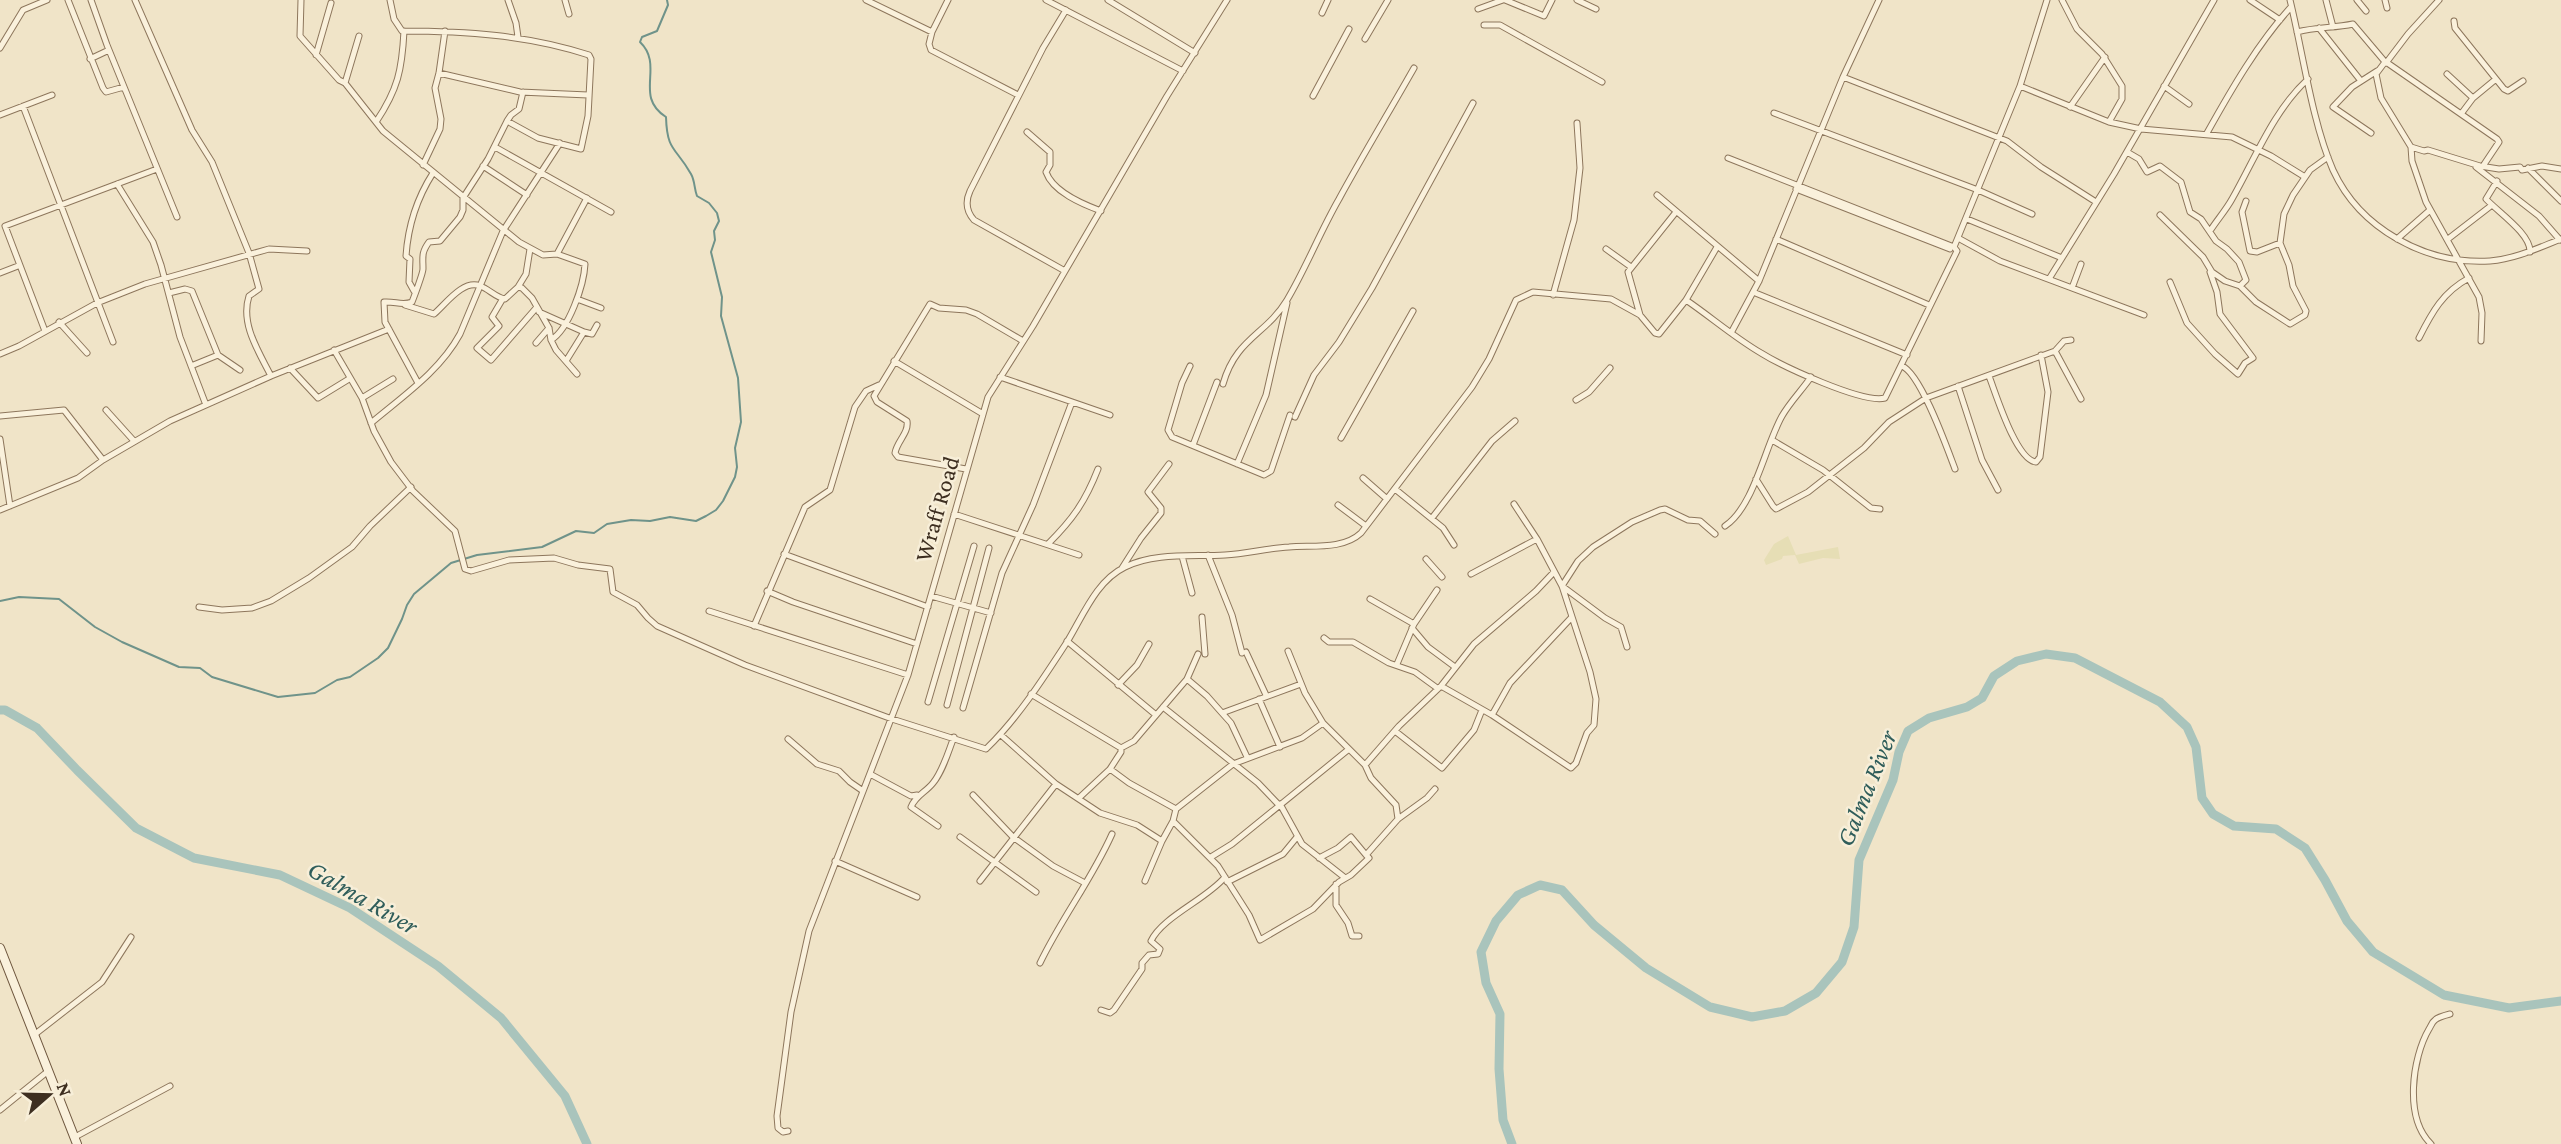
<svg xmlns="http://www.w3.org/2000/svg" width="2561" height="1144" viewBox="0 0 2561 1144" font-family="'Crimson Pro',serif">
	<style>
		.farmland { fill: #e6deb5 }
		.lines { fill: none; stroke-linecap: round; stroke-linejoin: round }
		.stream { stroke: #6f938a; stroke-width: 2 }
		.river { stroke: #a9c4bc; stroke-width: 9 }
		.street-casing { stroke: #8d765c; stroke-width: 7 }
		.secondary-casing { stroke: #6f573f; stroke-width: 10 }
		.street { stroke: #faf1dc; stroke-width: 5 }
		.secondary { stroke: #faf1dc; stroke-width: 8 }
		.labels { text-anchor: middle; stroke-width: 5; stroke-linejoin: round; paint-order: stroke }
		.street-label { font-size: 24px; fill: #3d2e20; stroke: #f7eed8 }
		.water-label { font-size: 26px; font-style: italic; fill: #2f5d5a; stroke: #f7eed8 }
	</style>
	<rect width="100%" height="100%" fill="#f0e4c8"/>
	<!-- farmland -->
	<path class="farmland" d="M1788 536 1796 555 1838 547 1840 559 1823 558 1799 564 1795 555 1783 556 1782 559 1766 565 1764 560 1774 544Z"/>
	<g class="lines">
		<!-- stream -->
		<path class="stream" d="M0 601 19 597 59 599 95 627 122 642 179 667 200 668 212 677 278 697 315 693 337 680 350 677 378 658 388 648 402 619 407 605 414 594 451 563 477 555 542 547 576 531 594 533 607 524 631 520 650 521 670 517 696 521 706 516 716 510 723 501 735 477 737 467 735 448 741 422 738 378 721 316 722 297 711 252 715 240 714 231 719 221 717 213 709 203 697 196C694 188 695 181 691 174 676 147 667 152 666 117 633 96 665 66 640 42L642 37 657 31 668 5 667 0"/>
		<!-- river -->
		<path class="river" d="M0 710H5L37 728 77 770 136 828 194 858 280 875 350 908 438 966 501 1018 565 1096 587 1144
			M1512 1144 1503 1120 1499 1069 1500 1014 1486 983 1481 952 1496 921 1518 895 1540 885 1562 890 1594 925 1646 968 1710 1007 1752 1017 1785 1011 1816 993 1842 962 1854 927 1859 860 1893 780 1899 752 1908 731 1929 718 1967 707 1982 698 1994 676 2017 661 2046 654 2075 658 2160 702 2187 727 2196 747 2202 798 2213 814 2234 826 2276 829 2305 848 2325 880 2347 921 2373 952 2444 995 2509 1008 2561 1001"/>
		<defs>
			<path id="street" d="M68 0 103 88 106 92 124 87
				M91 0 107 45 177 217
				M135 0 192 130 212 162 249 253 259 289 249 296C240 324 259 352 271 376
				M301 0 300 36 339 80 345 83 383 131 519 242 543 255 557 254 585 264C584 285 569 329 551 340
				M390 0 394 19 402 31C465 31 528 35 589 55L591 59 588 116 581 149 538 138 507 121
				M508 0 516 23 518 37
				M565 0 569 14
				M866 0 932 32 948 0
				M1046 0 1183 71
				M1108 0 1195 53
				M1505 0 1544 16 1552 0
				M1577 0 1596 9
				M2062 0 2077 29 2102 54 2122 86V99L2109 122
				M2250 0 2280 20
				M2290 0C2303 53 2312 122 2333 170 2360 229 2426 265 2490 261 2515 259 2538 248 2561 239
				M2326 0 2333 27
				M2357 0 2366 11
				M2385 0 2387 8
				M1478 9 1503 0
				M1322 13 1328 0
				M2454 21 2455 28 2504 89 2508 91 2523 81
				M1484 25H1500L1602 82
				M2319 28 2361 81
				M932 32 929 44 931 50 1018 95
				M2297 32C2316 27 2334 28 2353 24L2386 63 2408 34 2439 0
				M1365 39 1388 0
				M0 48 23 10 47 0
				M316 55 331 3
				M90 59 109 50
				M2385 62 2376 74 2381 98 2411 147 2412 161 2426 202 2479 297 2482 313 2481 341
				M2386 62 2497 139 2499 142 2483 166
				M439 73 520 92 588 95
				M2447 74 2473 98
				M1843 77 2007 141 2041 167 2096 202
				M345 83 359 36
				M2020 86 2109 122 2141 129 2232 137 2271 156 2305 177
				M2164 86 2189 104
				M1313 96 1349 29
				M23 106 113 342
				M2070 107 2105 57
				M1774 113 1978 190 2032 214
				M2461 114 2473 98 2496 79
				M0 115 52 95
				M376 122C398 89 402 70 404 31
				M1027 132 1050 152V165L1046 172C1053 192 1082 204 1101 211
				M2207 133C2231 90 2258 43 2291 7
				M2371 133 2333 107 2352 87 2377 71
				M495 147 611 212
				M2411 147 2424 151 2428 150 2480 166 2499 169 2520 167 2522 170 2542 166 2561 169
				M2127 152 2139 159 2147 172 2160 166 2181 182 2190 212 2201 219 2216 241 2227 249 2239 262 2246 280 2240 286
				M1728 158 1954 247
				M423 165 440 129 441 119 435 88 439 73 445 31
				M483 166 527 195
				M2476 167 2539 216 2560 240
				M2528 168 2561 201
				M2497 181 2486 199C2498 212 2531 234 2530 252
				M117 184 153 242 161 265 180 337 206 405
				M1796 189 1950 249
				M1657 195 1759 281
				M2246 201 2242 212 2250 251 2257 252 2280 243
				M2160 215 2203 257 2212 272 2225 281 2240 286 2256 302 2290 324 2305 315 2306 311 2293 286 2289 265 2280 243 2284 214 2293 195 2310 170 2328 157
				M1967 219 2062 258
				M2210 231C2217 220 2226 210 2232 199 2255 159 2273 111 2308 79
				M1958 238 2000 261 2144 315
				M1776 239 1929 305
				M2397 239 2430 210
				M2448 239 2492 205
				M1606 249 1631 267
				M557 254 587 198
				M1065 271 974 220C966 211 965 202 970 191L1043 48 1066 10
				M0 273 18 266
				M2049 279 2114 174 2214 0
				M2170 282 2187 323 2215 354 2238 374 2245 363 2253 358 2220 314 2217 292 2210 272
				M518 287 522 288 532 298 549 328 551 340 556 350 577 374
				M2072 288 2081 264
				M414 291 409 282 410 259 406 256C408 226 417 198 433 173
				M1753 292 1907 355
				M169 293 185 289 192 291 218 355 191 366
				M1553 295 1574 220 1580 168 1577 123
				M577 299 601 308
				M502 300 492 317 499 326 477 348 491 360 537 307
				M1686 300C1711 317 1735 338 1761 353 1782 366 1863 404 1885 398L1957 251 1954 247 2020 86 2047 0
				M405 305 434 314C445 305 463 279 480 286 489 289 495 297 505 299L518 287 526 274 530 249
				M539 312 584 332 566 361
				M1640 315 1628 272 1676 212
				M59 322 87 353
				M45 331 5 226 157 169
				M584 332 592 334 597 325
				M1731 333 1759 281 1843 77 1879 0
				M2419 338C2432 312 2443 292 2469 278
				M536 343 549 328
				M334 350 362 398 374 431 391 462 413 491 455 531 465 569 471 571 509 560 554 558 578 565 610 569 613 592 637 605 648 618 657 626 745 665 892 719 986 749C1018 718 1043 679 1067 642 1083 616 1096 581 1125 567 1155 552 1193 557 1225 555 1247 554 1267 548 1289 547 1312 545 1343 550 1361 533L1472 387 1489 359 1516 300 1533 292 1611 299 1640 315 1655 333 1659 334 1686 300 1717 247
				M2055 351 2081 399
				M0 354 19 346 97 303 145 284 269 249 307 251
				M218 355 240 370
				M894 361 983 414
				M1190 366 1182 383 1168 430 1172 437 1264 475 1271 471 1290 415
				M1902 366C1921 374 1947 448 1955 469
				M290 368 318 398 349 379
				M1989 376C1996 394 2016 460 2036 462L2040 457 2048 392 2041 355
				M1000 377 1110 415
				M418 383 385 322 384 302C395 301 402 306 412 302 414 297 423 273 423 269 423 257 421 253 429 242L440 241 460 217 463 210V198L488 159 507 121 511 115 519 109 523 92
				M1223 384C1236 338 1266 335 1287 300 1306 268 1320 232 1339 199 1363 155 1389 112 1414 68
				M1958 386 1982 460 1998 490
				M362 398 393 379
				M1576 400 1589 392 1610 368
				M106 410 134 441
				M0 416 64 410 103 460
				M1295 417 1314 375 1339 342 1372 288 1473 103
				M371 423C403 396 440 371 460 334L503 231 560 143
				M1341 438 1413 311
				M0 439 10 506
				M1772 440 1823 470 1871 508 1880 509
				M1193 445 1217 382
				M1237 464 1266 395 1287 303
				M966 469 898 457 895 453C897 441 909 433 907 421L877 402 874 396 930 304 939 308 966 310 977 314 1023 341
				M1363 478 1387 499
				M1756 479 1773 506 1776 509 1808 492 1864 448 1889 422 1926 398 2055 351 2064 341 2071 340
				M1395 489 1443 528 1454 545
				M1338 505 1366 526
				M0 510 78 478 103 460 170 421 271 376 389 329
				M954 514 1079 555
				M1432 518 1492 441 1515 421
				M1725 526C1754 507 1765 446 1782 416 1790 402 1802 390 1811 377
				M1048 544C1073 519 1085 502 1098 469
				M784 554 928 607
				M1208 555 1232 615 1242 653
				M1182 556 1192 593
				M1426 559 1442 577
				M1122 568 1141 538 1161 513V508L1148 492 1169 464
				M1471 574 1537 539
				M767 591 793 602 917 644
				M931 596 991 613
				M1370 599 1414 624
				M199 607 222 610 252 608 271 601 309 578 352 547 370 526 411 487
				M709 611 908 675
				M1202 617 1205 654
				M754 626 805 507 830 490 855 407 866 391 879 385
				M1412 628 1428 647 1455 667
				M1324 638 1329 642H1353L1389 663 1415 672 1437 688
				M1067 641 1156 715
				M1627 647 1621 627 1605 618 1562 586 1578 561 1593 547 1632 522 1660 510 1665 509 1688 520 1700 521 1715 534
				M1288 651 1305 693 1323 723 1365 765 1371 778 1396 805 1398 819
				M1246 652 1266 695
				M1397 664 1414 624 1437 590
				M1187 679 1207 696 1222 713 1301 684
				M1118 685 1137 665 1149 644
				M1441 686 1492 715 1510 683 1571 618
				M1031 694 1121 748
				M1259 699 1280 747
				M928 702 974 546
				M947 705 989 548
				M1163 707 1258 783 1279 805
				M963 708 1002 573 1033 505 1072 402
				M1222 713 1231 723 1247 757
				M1492 715 1571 768 1576 763 1587 733 1594 725 1596 699 1590 672 1562 586 1537 539 1514 504
				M1323 723 1302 738 1233 764 1176 809 1173 821 1218 866 1249 915 1260 940 1313 909 1339 882 1351 875 1369 858 1366 855 1398 819 1427 798 1435 789
				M1395 731 1442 768 1474 730 1482 710
				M1001 735 1056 784 1100 813 1137 825 1162 841 1173 821
				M788 739 817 764 839 771 850 782 863 791
				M1365 765 1399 726 1441 686 1474 644 1536 591 1554 572
				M870 774 911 796 917 795
				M973 795 1013 837 1053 866 1085 883
				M1080 797 1110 769
				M1280 804 1302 844 1344 877
				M1176 809 1129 783 1110 769 1121 752V748L1134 741 1187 679 1198 654
				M938 826 911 807C916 795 925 793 933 783 943 771 948 752 954 737
				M960 837 1036 892
				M1211 857 1232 844 1349 749
				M1319 858 1338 848 1351 837 1366 855
				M835 861 917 897
				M980 881 1056 784
				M1145 881 1162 841
				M1227 882 1283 854 1297 837
				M1336 884V905L1348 923 1352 936H1359
				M1040 963C1061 919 1092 879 1112 834
				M1101 1010 1110 1013 1114 1010 1142 969V963L1149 955 1158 954 1160 949 1151 941C1162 917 1207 899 1225 877
				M34 1035 102 982 131 937
				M0 1110 47 1072
				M788 1131 783 1132 778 1128 777 1116 791 1012 809 931 908 675 988 397 1033 326 1167 96 1227 0
				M75 1137 170 1086
				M2431 1144C2404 1118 2412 1058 2429 1029 2431 1026 2432 1022 2435 1020 2438 1017 2446 1015 2450 1014"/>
			<path id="secondary" d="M0 948 77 1144"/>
		</defs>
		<!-- street casing -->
		<use href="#street" class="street-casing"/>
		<!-- secondary casing -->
		<use href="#secondary" class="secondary-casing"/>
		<!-- street -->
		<use href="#street" class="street"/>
		<!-- secondary -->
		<use href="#secondary" class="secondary"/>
	</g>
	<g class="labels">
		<!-- street labels -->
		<g class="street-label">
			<text transform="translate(937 509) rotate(-74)" y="8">Wraff Road</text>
		</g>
		<!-- water labels -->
		<g class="water-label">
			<text transform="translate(1866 788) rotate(-68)" y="9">Galma River</text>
			<text transform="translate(363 897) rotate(30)" y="9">Galma River</text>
		</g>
	</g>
	<!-- north arrow -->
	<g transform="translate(49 1095) rotate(70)" stroke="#f7eed8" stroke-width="5" paint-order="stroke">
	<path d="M0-5L12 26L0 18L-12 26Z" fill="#3d2e20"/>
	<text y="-10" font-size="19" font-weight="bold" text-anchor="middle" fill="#3d2e20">N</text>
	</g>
</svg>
